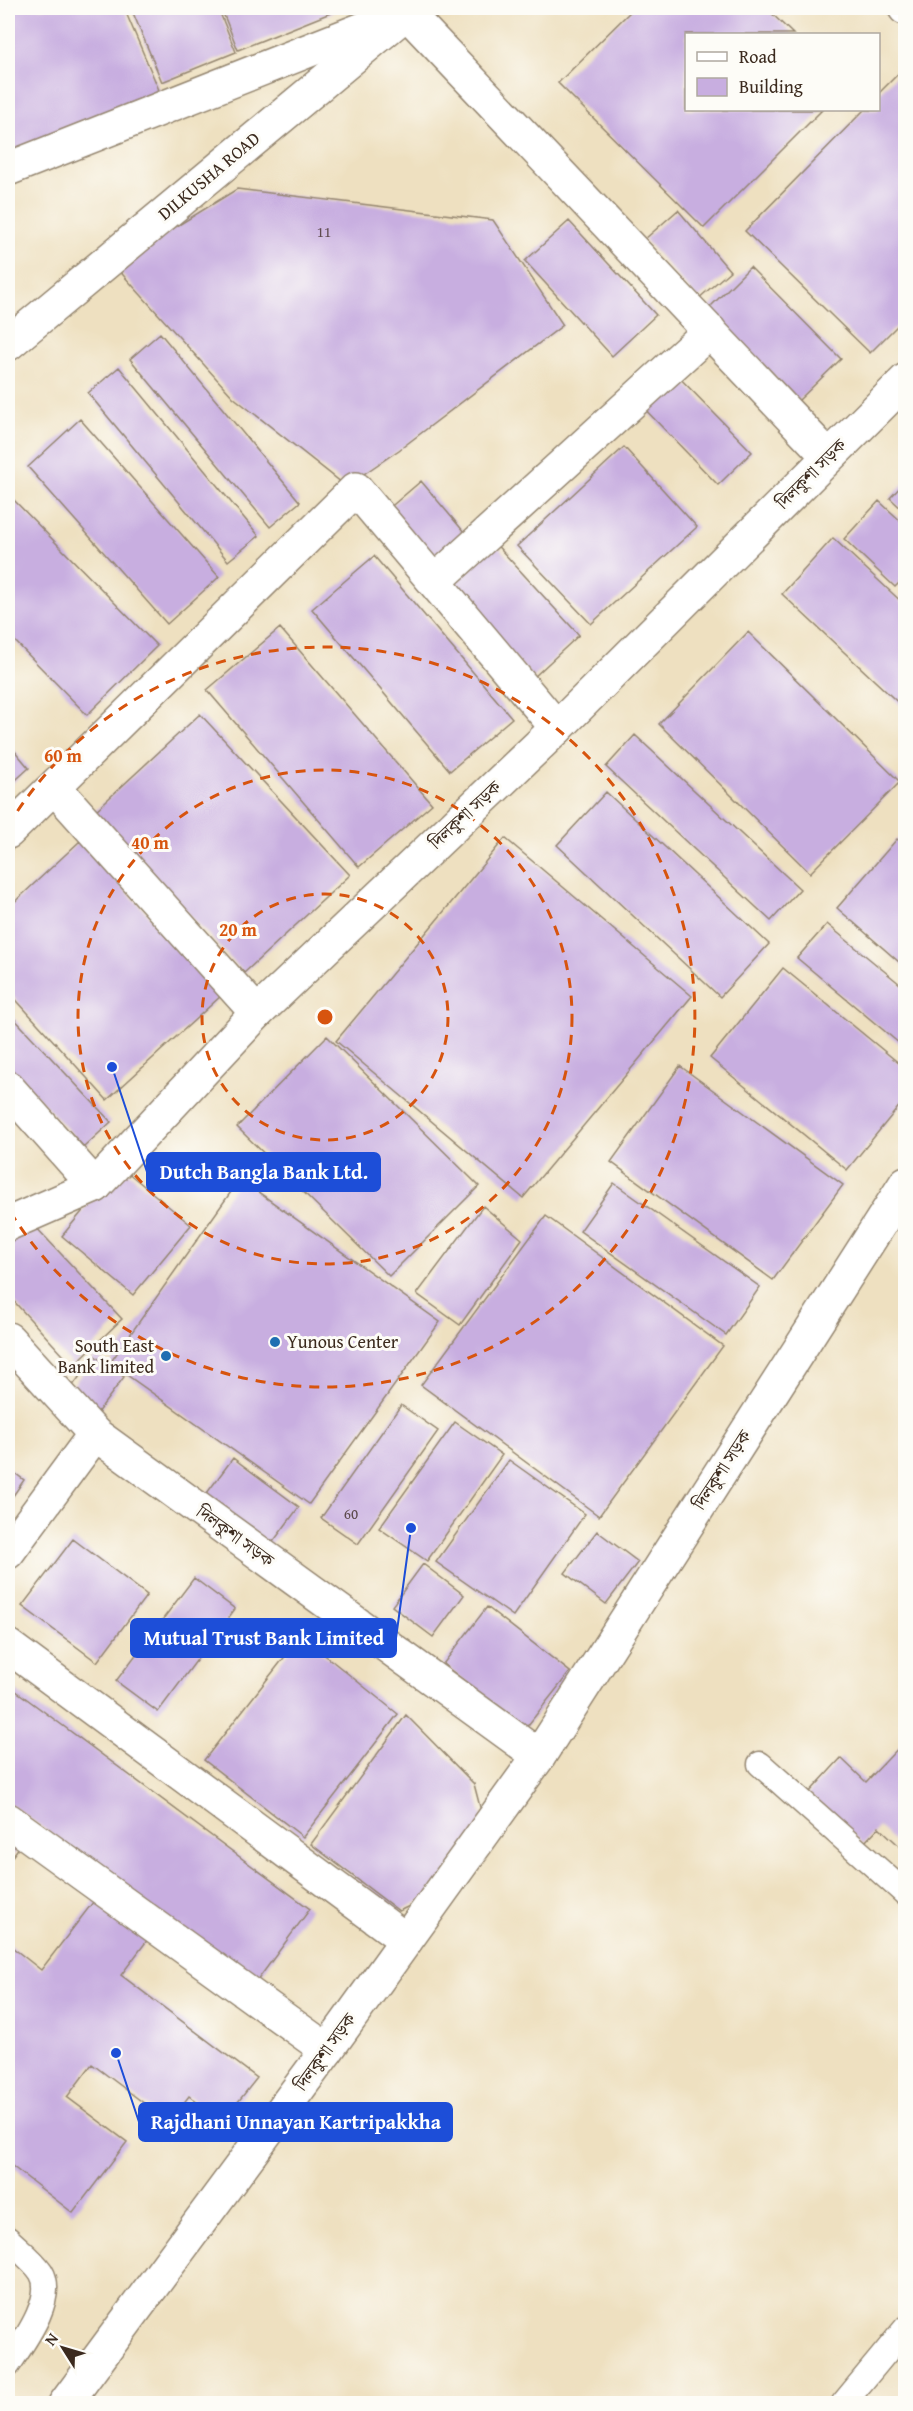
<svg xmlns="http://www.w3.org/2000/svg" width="913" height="2411" viewBox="0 0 913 2411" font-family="'Gentium Book Plus','Noto Serif Bengali',serif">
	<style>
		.building { fill: #c8aee0 }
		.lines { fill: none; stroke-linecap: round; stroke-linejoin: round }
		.lane-casing { stroke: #94856f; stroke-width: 27 }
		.street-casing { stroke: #94856f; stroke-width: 36 }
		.secondary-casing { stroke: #94856f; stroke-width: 36 }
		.lane { stroke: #fff; stroke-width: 24 }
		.street { stroke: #fff; stroke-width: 33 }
		.secondary { stroke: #fff; stroke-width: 33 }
		.ring { fill: none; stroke: #d7540e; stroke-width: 3; stroke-dasharray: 10 8 }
		.poi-dot { fill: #1f6fb2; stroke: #fdfcf7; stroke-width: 2 }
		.labels { text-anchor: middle; stroke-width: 6; stroke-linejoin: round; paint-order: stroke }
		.number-label { font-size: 15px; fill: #5e4b4e }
		.street-label { font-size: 18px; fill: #3b2a1e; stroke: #fdfcf7 }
		.poi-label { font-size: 18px; fill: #3b2a1e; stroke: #fdfcf7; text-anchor: start }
		.centre { fill: #d7540e; stroke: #fdfcf7; stroke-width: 3 }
		.ring-label { font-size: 18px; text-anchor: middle; font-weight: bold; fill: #d7540e; stroke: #fdfcf7; stroke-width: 6; stroke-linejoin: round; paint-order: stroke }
		.leader { fill: none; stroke: #1d4ed8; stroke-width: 2 }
		.callout-dot { fill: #1d4ed8; stroke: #fdfcf7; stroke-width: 2 }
		.callout { fill: #1d4ed8; stroke: #1d4ed8; stroke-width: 2 }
		.callout-label { font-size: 20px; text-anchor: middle; font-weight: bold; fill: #fff }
	</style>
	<rect width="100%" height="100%" fill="#fdfcf7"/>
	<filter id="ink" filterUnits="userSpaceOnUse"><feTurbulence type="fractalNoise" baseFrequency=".0167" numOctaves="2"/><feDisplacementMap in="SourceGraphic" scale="12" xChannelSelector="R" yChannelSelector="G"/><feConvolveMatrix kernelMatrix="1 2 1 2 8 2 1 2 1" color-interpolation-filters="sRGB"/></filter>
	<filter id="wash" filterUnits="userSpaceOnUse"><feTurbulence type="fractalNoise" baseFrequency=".008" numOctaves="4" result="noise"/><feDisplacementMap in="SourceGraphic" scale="24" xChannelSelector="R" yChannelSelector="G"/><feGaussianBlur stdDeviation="1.35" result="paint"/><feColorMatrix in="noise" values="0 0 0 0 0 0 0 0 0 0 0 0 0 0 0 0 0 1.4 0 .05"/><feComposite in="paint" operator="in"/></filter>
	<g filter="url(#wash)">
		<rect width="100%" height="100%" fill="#eee0c0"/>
		<g id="blocks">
			<!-- building -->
			<path class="building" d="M8 8H124L162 97 8 164Z
				M131 8H218L236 52 162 82Z
				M221 8H343L238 50Z
				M634 8H766L793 34H686V110H822L704 228 558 83Z
				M899 73 906 79V317L870 353 745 231 864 110H878V94Z
				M237 189 493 220 563 325 399 450 346 486 233 397 114 265Z
				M678 210 730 271 698 299 645 239Z
				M569 221 656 315 612 356 525 261Z
				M750 267 841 359 798 401 707 310Z
				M160 333 300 502 270 527 130 359Z
				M119 367 259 536 228 561 88 393Z
				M670 368 752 452 718 485 637 401Z
				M80 419 219 577 167 624 28 467Z
				M624 447 697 527 591 624 517 546Z
				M421 481 470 539 436 568 387 510Z
				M906 481V513L890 498Z
				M8 494 157 646 87 715 8 634Z
				M879 501 906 526V576L895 587 844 539Z
				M833 538 906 606V710L782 594Z
				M491 539 579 635 533 678 446 582Z
				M374 556 512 718 450 771 312 609Z
				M280 628 432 804 359 867 207 690Z
				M748 632 900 782 810 873 659 724Z
				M200 714 350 875 244 973 94 812Z
				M635 735 800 889 771 921 606 767Z
				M8 743 29 768 8 787Z
				M606 792 769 944 720 997 557 845Z
				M505 838 692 996 523 1198 336 1041Z
				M897 839 906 846V968L837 908Z
				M80 841 222 995 107 1100 8 991V908Z
				M827 924 906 989V1049L797 958Z
				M783 968 906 1069V1098L847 1170 710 1058Z
				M8 1012 111 1122 84 1147 8 1065Z
				M327 1036 479 1186 389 1276 237 1127Z
				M680 1066 843 1185 773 1280 611 1162Z
				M120 1166 191 1225 133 1295 62 1236Z
				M240 1179 440 1322 309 1504 110 1363Z
				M614 1183 760 1287 726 1335 580 1231Z
				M483 1206 522 1239 460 1325 417 1294Z
				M546 1216 723 1346 599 1516 421 1385Z
				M32 1223 122 1319 73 1366 8 1295V1245Z
				M95 1356 124 1377 97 1413 68 1392Z
				M401 1405 438 1431 358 1544 321 1518Z
				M455 1422 502 1455 427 1561 379 1528Z
				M233 1458 299 1507 267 1550 201 1501Z
				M509 1460 585 1514 513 1616 436 1562Z
				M8 1468 24 1480 8 1503Z
				M597 1531 638 1562 606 1604 565 1573Z
				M73 1539 147 1595 97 1662 22 1606Z
				M423 1564 464 1595 433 1637 392 1606Z
				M194 1578 235 1609 158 1712 116 1681Z
				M487 1607 570 1672 525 1729 443 1664Z
				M301 1636 398 1714 303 1837 204 1760Z
				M8 1685 310 1909 254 1985 8 1802Z
				M406 1715 474 1784 485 1826 426 1898 399 1911 311 1844Z
				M906 1740V1852L879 1827 863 1844 808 1794 841 1758 866 1782Z
				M8 1830 23 1842 8 1862Z
				M100 1893 152 1934 121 1975 257 2078 222 2122 189 2096 169 2122 92 2064 67 2097 127 2142 73 2213 8 2163V1944L41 1970Z"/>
		</g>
	</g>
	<g filter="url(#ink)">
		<use href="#blocks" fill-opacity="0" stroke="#94856f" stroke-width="1.5"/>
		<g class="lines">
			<defs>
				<path id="lane" d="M760 1764 906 1894
					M8 2239C18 2249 33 2260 41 2272 57 2298 22 2344 8 2365
					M843 2404 906 2328"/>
				<path id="street" d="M905 8H906
					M8 169 406 12 828 456
					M434 582 710 331
					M54 787 257 1013
					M8 832 356 489 557 728
					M8 1088 95 1186
					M8 1339 95 1434 539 1756
					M8 1552 95 1434
					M8 1646 406 1940
					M8 1820 327 2050"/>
				<path id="secondary" d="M8 344 412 8
					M8 1224 95 1186 257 1013 557 728 906 380
					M65 2404 327 2050 539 1756 906 1183"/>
			</defs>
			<!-- lane casing -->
			<use href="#lane" class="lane-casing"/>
			<!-- street casing -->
			<use href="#street" class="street-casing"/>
			<!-- secondary casing -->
			<use href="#secondary" class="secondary-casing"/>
			<!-- lane -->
			<use href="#lane" class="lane"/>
			<!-- street -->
			<use href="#street" class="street"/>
			<!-- secondary -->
			<use href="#secondary" class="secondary"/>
		</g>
	</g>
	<!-- distance rings -->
	<g class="ring">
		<circle cx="325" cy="1017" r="123"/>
		<circle cx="325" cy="1017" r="247"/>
		<path d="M8 826A370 370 0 1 1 8 1208"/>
	</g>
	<!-- markers -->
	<g class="poi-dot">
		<circle cx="275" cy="1342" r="6"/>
		<circle cx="166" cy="1356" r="6"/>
	</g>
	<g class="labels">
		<!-- number labels -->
		<g class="number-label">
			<text x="324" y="237">11</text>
			<text x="351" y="1519">60</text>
		</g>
		<!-- street labels -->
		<g class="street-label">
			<text transform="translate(209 176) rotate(-40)" y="6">DILKUSHA ROAD</text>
			<text transform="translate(811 474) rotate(-45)" y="6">দিলকুশা সড়ক</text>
			<text transform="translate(465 815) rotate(-43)" y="6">দিলকুশা সড়ক</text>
			<text transform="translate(722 1470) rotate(-57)" y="6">দিলকুশা সড়ক</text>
			<text transform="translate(235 1536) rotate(36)" y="6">দিলকুশা সড়ক</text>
			<text transform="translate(325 2052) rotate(-54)" y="6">দিলকুশা সড়ক</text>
		</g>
		<!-- poi labels -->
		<g class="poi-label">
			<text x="287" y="1348">Yunous Center</text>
			<text x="154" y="1352" text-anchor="end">South East<tspan x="154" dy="21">Bank limited</tspan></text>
		</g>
	</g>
	<circle cx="325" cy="1017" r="9" class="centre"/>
	<g class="ring-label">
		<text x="63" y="762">60 m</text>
		<text x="150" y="849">40 m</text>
		<text x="238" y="936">20 m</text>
	</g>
	<!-- callouts -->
	<path class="leader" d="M112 1067L147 1172M411 1528L396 1638M116 2053L139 2122"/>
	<g class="callout-dot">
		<circle cx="112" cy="1067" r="6"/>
		<circle cx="411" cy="1528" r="6"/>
		<circle cx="116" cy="2053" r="6"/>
	</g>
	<g class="callout">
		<rect x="147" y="1153" width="233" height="38" rx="6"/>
		<rect x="131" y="1619" width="265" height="38" rx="6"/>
		<rect x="139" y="2103" width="313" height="38" rx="6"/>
	</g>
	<g class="callout-label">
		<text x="264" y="1179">Dutch Bangla Bank Ltd.</text>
		<text x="264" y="1645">Mutual Trust Bank Limited</text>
		<text x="296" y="2129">Rajdhani Unnayan Kartripakkha</text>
	</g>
	<!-- margin -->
	<rect width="913" height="2411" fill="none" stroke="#fdfcf7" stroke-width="30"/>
	<!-- legend -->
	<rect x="685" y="33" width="195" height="78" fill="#fdfcf7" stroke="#afa8a0" stroke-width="1.5"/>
	<rect x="697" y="52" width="30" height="9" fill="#ffffff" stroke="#afa8a0" stroke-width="1.5"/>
	<text x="739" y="63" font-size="18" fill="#3b2a1e">Road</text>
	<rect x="697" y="78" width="30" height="18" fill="#c8aee0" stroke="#afa8a0" stroke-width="1.5"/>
	<text x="739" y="93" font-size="18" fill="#3b2a1e">Building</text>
	<!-- north arrow -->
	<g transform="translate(63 2348) rotate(307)" stroke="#fdfcf7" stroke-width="4.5" paint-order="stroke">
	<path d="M0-4.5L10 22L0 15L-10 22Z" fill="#3b2a1e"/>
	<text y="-9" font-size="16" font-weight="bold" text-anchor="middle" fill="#3b2a1e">N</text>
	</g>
</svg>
